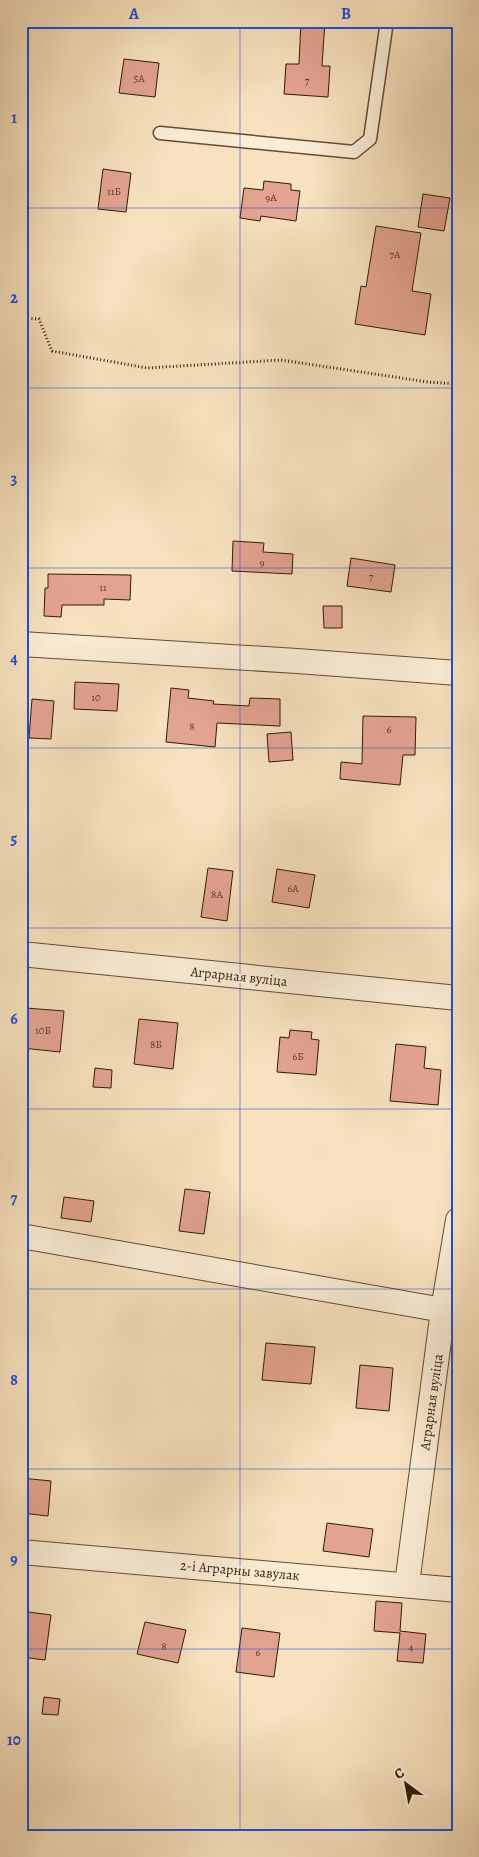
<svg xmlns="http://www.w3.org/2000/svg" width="479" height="1857" viewBox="0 0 479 1857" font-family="Alegreya,serif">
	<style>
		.building { fill: #e3a391; stroke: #301b06 }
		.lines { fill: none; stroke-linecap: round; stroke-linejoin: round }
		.lane-casing { stroke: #624c34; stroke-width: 15 }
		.street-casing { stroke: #624c34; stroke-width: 26 }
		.path { stroke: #301b06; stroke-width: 3; stroke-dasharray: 1 2.5; stroke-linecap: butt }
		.lane { stroke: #faecd5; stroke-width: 12 }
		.street { stroke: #faecd5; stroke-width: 24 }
		.grid { fill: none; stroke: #1d4ed8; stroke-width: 1; stroke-opacity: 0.55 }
		.labels { text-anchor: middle; stroke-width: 4; stroke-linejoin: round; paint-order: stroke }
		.number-label { font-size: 11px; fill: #5d3d29 }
		.street-label { font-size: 14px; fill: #301b06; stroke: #faecd5 }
		.neatline { fill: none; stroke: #1d4ed8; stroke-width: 2 }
		.grid-label { font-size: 16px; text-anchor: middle; font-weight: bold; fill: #1d4ed8 }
	</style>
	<rect width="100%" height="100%" fill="#f7e1be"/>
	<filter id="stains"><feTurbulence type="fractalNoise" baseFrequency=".004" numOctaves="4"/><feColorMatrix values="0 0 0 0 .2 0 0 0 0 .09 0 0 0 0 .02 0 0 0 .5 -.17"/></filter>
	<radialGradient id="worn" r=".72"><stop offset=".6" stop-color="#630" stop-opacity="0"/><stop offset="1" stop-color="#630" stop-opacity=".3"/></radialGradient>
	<!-- building -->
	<path class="building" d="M301 21H325L322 66H330L328 97 284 94 286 64H299Z
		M124 59 159 63 155 97 119 93Z
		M103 169 131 173 126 212 98 209Z
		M264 181 291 184V190L300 191 296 221 261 216 260 221 240 218 244 188 263 190Z
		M423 194 450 198 444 231 418 227Z
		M376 226 421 233 412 291 431 294 425 335 355 324 361 286 366 287Z
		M233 541 264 543 263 552 293 554 292 574 232 571Z
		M351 558 395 565 391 592 347 586Z
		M48 574 131 575 130 600 104 599V605H62L61 617 44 616 45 588H48Z
		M323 606H342V628H324Z
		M75 682 119 684 117 711 74 709Z
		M171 688 189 690 188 698 214 701 213 704 249 706 250 698 280 699V726L217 723 215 747 166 742Z
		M32 699 54 701 51 739 29 738Z
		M363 716 416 717 415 755H403L400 785 340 779 341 762 362 764Z
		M291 732 293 760 269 762 267 734Z
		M208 868 233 871 227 921 201 917Z
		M277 869 315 875 309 908 272 902Z
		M26 1008 64 1011 60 1052 22 1048Z
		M139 1019 178 1023 173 1069 134 1064Z
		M290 1030 312 1032 311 1039 319 1040 316 1075 277 1072 280 1037 289 1038Z
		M396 1044 426 1047 424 1068 441 1070 438 1105 390 1101Z
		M95 1068 112 1070 111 1088 93 1087Z
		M185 1189 210 1192 204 1234 179 1231Z
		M64 1197 94 1201 91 1222 61 1218Z
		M266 1343 315 1347 311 1384 262 1380Z
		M360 1365 393 1368 389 1411 356 1408Z
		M21 1478 51 1481 48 1516 21 1513Z
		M327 1523 373 1529 369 1557 323 1551Z
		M376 1601 402 1603 400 1631 426 1634 423 1663 397 1661 400 1633 374 1631Z
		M21 1611 51 1615 45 1660 21 1657Z
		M145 1622 186 1630 178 1663 137 1654Z
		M242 1628 280 1633 274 1677 236 1672Z
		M44 1697 60 1699 58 1715 42 1714Z"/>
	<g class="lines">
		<defs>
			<path id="lane" d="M160 133 354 152 370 139 387 21"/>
			<path id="street" d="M21 644 297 661 458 673
				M21 954 458 998
				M21 1236 443 1310
				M21 1552 458 1590
				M407 1584 443 1310 458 1220"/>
		</defs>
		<!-- lane casing -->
		<use href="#lane" class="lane-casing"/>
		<!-- street casing -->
		<use href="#street" class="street-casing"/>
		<!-- path -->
		<path class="path" d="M21 318 39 319 52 351 147 368 281 360 428 382 458 384"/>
		<!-- lane -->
		<use href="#lane" class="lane"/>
		<!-- street -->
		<use href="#street" class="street"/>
	</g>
	<!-- grid -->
	<path class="grid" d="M240 21V1836M21 208H458M21 388H458M21 568H458M21 748H458M21 928H458M21 1109H458M21 1289H458M21 1469H458M21 1649H458"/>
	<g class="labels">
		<!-- number labels -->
		<g class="number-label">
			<text x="139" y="82">5А</text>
			<text x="307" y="84">7</text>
			<text x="114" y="195">11Б</text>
			<text x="271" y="201">9А</text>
			<text x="395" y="258">7А</text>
			<text x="262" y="566">9</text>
			<text x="371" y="580">7</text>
			<text x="103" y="591">11</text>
			<text x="96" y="701">10</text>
			<text x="192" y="730">8</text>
			<text x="389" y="733">6</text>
			<text x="293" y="892">6А</text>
			<text x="217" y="898">8А</text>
			<text x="43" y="1034">10Б</text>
			<text x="156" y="1048">8Б</text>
			<text x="298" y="1060">6Б</text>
			<text x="164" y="1650">8</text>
			<text x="411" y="1651">4</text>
			<text x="258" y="1656">6</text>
		</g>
		<!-- street labels -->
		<g class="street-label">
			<text transform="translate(239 976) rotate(6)" y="5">Аграрная вуліца</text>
			<text transform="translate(431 1402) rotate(-82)" y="5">Аграрная вуліца</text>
			<text transform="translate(240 1570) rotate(5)" y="5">2-і Аграрны завулак</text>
		</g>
	</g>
	<!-- margin -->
	<rect width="479" height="1857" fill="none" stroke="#f7e1be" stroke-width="55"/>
	<!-- north arrow -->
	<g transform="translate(406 1784) rotate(328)" stroke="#faecd5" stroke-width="4" paint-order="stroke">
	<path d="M0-4L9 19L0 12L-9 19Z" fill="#301b06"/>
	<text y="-8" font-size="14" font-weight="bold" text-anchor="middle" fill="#301b06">С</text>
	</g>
	<rect x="28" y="28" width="424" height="1802" class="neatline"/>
	<g class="grid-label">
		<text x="134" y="19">A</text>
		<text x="346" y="19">B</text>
		<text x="14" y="123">1</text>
		<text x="14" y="303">2</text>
		<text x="14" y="484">3</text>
		<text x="14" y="664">4</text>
		<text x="14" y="844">5</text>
		<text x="14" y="1024">6</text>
		<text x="14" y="1204">7</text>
		<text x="14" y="1385">8</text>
		<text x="14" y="1565">9</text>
		<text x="14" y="1745">10</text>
	</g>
	<rect width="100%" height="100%" filter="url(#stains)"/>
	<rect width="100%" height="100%" fill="url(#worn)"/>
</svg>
